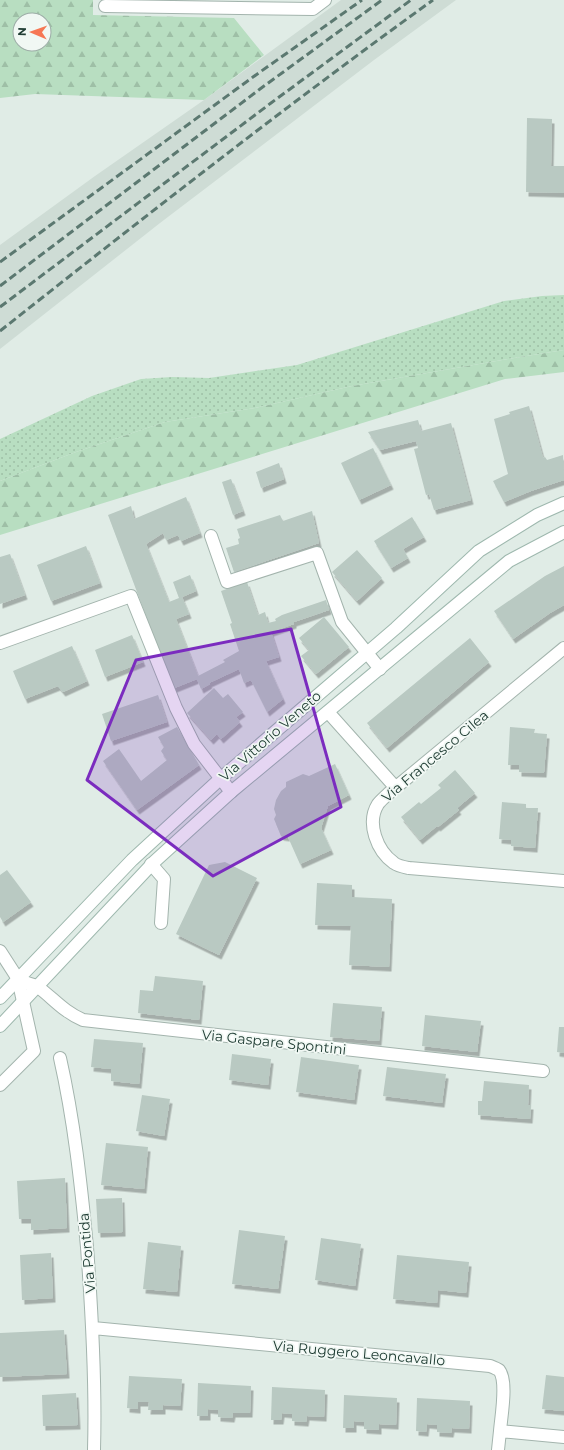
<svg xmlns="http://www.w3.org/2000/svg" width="564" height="1450" viewBox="0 0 564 1450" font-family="Montserrat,sans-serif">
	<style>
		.built { fill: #cedcd5 }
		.grass { fill: url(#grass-dots) }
		.forest { fill: url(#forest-firs); fill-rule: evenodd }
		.building { fill: #b9c9c2; filter: url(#shadow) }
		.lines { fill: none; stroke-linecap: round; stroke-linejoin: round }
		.street-casing { stroke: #a3b4ad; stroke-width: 14 }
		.secondary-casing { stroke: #9eb8ae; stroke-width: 14 }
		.street { stroke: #fff; stroke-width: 12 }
		.secondary { stroke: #fff; stroke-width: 12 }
		.rail { stroke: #5b7870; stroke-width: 3; stroke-dasharray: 8 4; stroke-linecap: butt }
		.marked { fill: #7b2cbf; fill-opacity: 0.2; stroke: #7b2cbf; stroke-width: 3; stroke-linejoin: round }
		.labels { text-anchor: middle; stroke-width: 3.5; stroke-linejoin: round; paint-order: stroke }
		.street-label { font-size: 14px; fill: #203d34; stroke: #f1f8f4 }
	</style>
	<defs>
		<pattern id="grass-dots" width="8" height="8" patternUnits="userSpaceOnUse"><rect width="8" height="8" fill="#b8dec1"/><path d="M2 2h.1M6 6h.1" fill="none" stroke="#9ebfa6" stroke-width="1.8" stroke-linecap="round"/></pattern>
		<pattern id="forest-firs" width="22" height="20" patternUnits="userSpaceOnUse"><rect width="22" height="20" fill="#b8dec1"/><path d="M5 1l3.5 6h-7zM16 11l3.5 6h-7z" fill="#9ebfa6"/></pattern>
		<filter id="shadow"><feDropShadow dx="2.5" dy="4.5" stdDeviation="0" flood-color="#0004"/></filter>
	</defs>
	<rect width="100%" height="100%" fill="#e0ece6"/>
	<!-- built -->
	<path class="built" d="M341 0H456L374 60 160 223 0 349V245L95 176 204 100Z"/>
	<!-- grass -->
	<path class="grass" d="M564 295V350L508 359 352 386 255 408 165 422 76 452 0 481V439L92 396 141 379 172 377 209 378 297 365 504 301 542 296Z"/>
	<!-- forest -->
	<path class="forest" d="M0 0H93V15L234 18 264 55 204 100 35 94 0 98ZM20 20H44V44H20Z
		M564 350V372L505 379 0 535V481L76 452 165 422 255 408 352 386 508 359Z"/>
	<!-- building -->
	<path class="building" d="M527 118 552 119 551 166H564V193L526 192Z
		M529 406 543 458 545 457 547 460 563 455 564 480 531 491 504 502 493 481 508 474 494 419 510 414 509 412Z
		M418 420 421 431 451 423 471 500 434 510 429 494 426 495 414 449 418 448 416 441 380 450 368 432Z
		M373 448 391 485 359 500 341 463Z
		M279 463 284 479 261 488 256 472Z
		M231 479 243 511 233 515 222 482Z
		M186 497 200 533 181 541 178 535 166 540 163 533 146 544 169 602 179 598 173 582 190 575 196 591 182 597 189 614 176 619 198 676 225 662 223 660 239 651 230 624 232 623 221 591 247 582 258 615 265 612 268 623 276 621 275 619 282 615 326 600 329 610 294 622V624L271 632 279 657 266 661 283 699 267 712 251 680 244 683 239 669 209 683 210 684 201 689 197 679 172 689 149 630 151 629 108 515 131 506 134 519Z
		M312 511 319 543 234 572 226 548 239 544 238 539 240 538 237 529 280 515 283 521Z
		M412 517 424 537 403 549 408 558 391 568 374 541Z
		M86 546 100 583 51 601 37 565Z
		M357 550 382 578 357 601 332 572Z
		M10 554 25 595 0 604V557Z
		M564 566V605L550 613 513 639 494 611 545 576Z
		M324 617 349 647 316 674 301 656 309 650 299 638Z
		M132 635 143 662 105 677 95 650Z
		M470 638 489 662 387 748 367 723Z
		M72 646 87 681 63 692 58 686 25 699 13 671Z
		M214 688 223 698 228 694 243 712 236 717 240 722 221 739 217 734 211 740 187 713Z
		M158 695 167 722 111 741 102 714Z
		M177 727 199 765 137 810 103 761 119 749 141 781 167 760 161 751 164 747 158 737Z
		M510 727 535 729 534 733 547 734 544 773 519 772V765H508Z
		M335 764 349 795 328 806 321 828 331 850 300 864 288 837 281 836 274 819 276 815 274 809 276 800 281 791 286 787V782L303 774 309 776Z
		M455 770 475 793 457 808 459 810 438 827 437 826 420 840 401 817 419 802 421 804 441 788 438 785Z
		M502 802 526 804V808H538L535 848 511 846V840L499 839Z
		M225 862 257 878 219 955 176 934 209 865Z
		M7 870 31 902 3 922 0 917V875Z
		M317 883 352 885V897L392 899 389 967 349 965 351 926 315 925Z
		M155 976 203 981 199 1020 138 1013 140 990 153 991Z
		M333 1003 382 1007 379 1041 330 1037Z
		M425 1015 481 1021 477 1052 422 1046Z
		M559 1027H564V1053L557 1052Z
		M94 1039 143 1043 139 1084 111 1081V1069L91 1067Z
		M232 1054 271 1059 268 1085 229 1080Z
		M301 1057 359 1065 354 1100 296 1092Z
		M387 1067 446 1074 442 1103 383 1096Z
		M484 1081 529 1085 528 1105H531L530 1119 478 1115V1101H482Z
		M142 1095 170 1099 164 1136 136 1131Z
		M106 1143 148 1147 144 1189 101 1185Z
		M65 1178 67 1228 31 1230V1219H19L17 1181Z
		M122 1198 123 1232 98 1233 96 1199Z
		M239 1230 285 1236 278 1289 232 1284Z
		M321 1238 361 1244 355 1286 315 1280Z
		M148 1242 181 1246 177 1292 143 1289Z
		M51 1253 53 1298 22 1300 20 1255Z
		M397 1255 469 1262 466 1293 438 1290 437 1303 393 1299Z
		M64 1330 67 1374 0 1377V1333Z
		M546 1375 564 1377V1411L542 1409Z
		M129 1376 182 1379 180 1406 163 1405V1410H148L149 1402H138V1409L127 1408Z
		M198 1383 251 1386 250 1413H233L232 1418 218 1417V1410L208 1409V1416H197Z
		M272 1387 325 1390 324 1417 307 1416 306 1422 292 1421V1414L282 1413 281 1420H271Z
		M76 1393 78 1425 43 1426 42 1395Z
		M344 1395 397 1398 396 1425 379 1424V1430L364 1429V1422L354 1421V1428H343Z
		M417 1398 470 1401 469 1429 452 1428 451 1433 437 1432V1425L427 1424 426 1432 416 1431Z"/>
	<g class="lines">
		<defs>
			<path id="street" d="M105 6 313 9 325 0
				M211 536 227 582 317 553 342 622 380 669
				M0 643 131 596 176 708 194 744 231 792
				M564 648 389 793C386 796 381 800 378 804 366 823 377 851 394 863 398 866 404 867 409 868L564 881
				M328 712 396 788
				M151 864 164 879 161 923
				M0 951 18 979 34 1051 0 1085
				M18 979C24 983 33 984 38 987 54 999 64 1012 83 1020L543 1071
				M60 1058C74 1120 81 1184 87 1247 92 1314 96 1382 94 1450
				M93 1328 490 1366C493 1367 497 1369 499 1370 508 1381 501 1417 500 1431L564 1437
				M498 1450 500 1431"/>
			<path id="secondary" d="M0 998 132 860 220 779 396 628 479 551 537 515 564 503
				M0 1026 154 862 231 792 509 561 564 532"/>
		</defs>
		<!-- street casing -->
		<use href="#street" class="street-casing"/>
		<!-- secondary casing -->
		<use href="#secondary" class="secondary-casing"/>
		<!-- street -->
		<use href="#street" class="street"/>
		<!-- secondary -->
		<use href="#secondary" class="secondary"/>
		<!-- rail -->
		<path class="rail" d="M0 262 253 77 362 0
			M0 286 260 89 382 0
			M0 307 271 103 411 0
			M0 331C143 218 286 106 433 0"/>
	</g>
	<!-- marked area -->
	<path class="marked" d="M291 629 341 807 213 876 87 780 136 660Z"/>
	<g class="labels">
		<!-- street labels -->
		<g class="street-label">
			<text transform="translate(270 736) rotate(-41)" y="5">Via Vittorio Veneto</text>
			<text transform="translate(435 756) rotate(-40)" y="5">Via Francesco Cilea</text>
			<text transform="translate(274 1042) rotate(6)" y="5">Via Gaspare Spontini</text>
			<text transform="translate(87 1253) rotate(-95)" y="5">Via Pontida</text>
			<text transform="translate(359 1353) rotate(5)" y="5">Via Ruggero Leoncavallo</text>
		</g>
	</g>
	<!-- north arrow -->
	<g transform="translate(32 32) rotate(272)"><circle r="19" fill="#f1f8f4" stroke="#9dada7"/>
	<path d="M0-3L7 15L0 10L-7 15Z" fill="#f67754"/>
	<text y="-6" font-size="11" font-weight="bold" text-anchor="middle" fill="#203d34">N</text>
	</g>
</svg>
